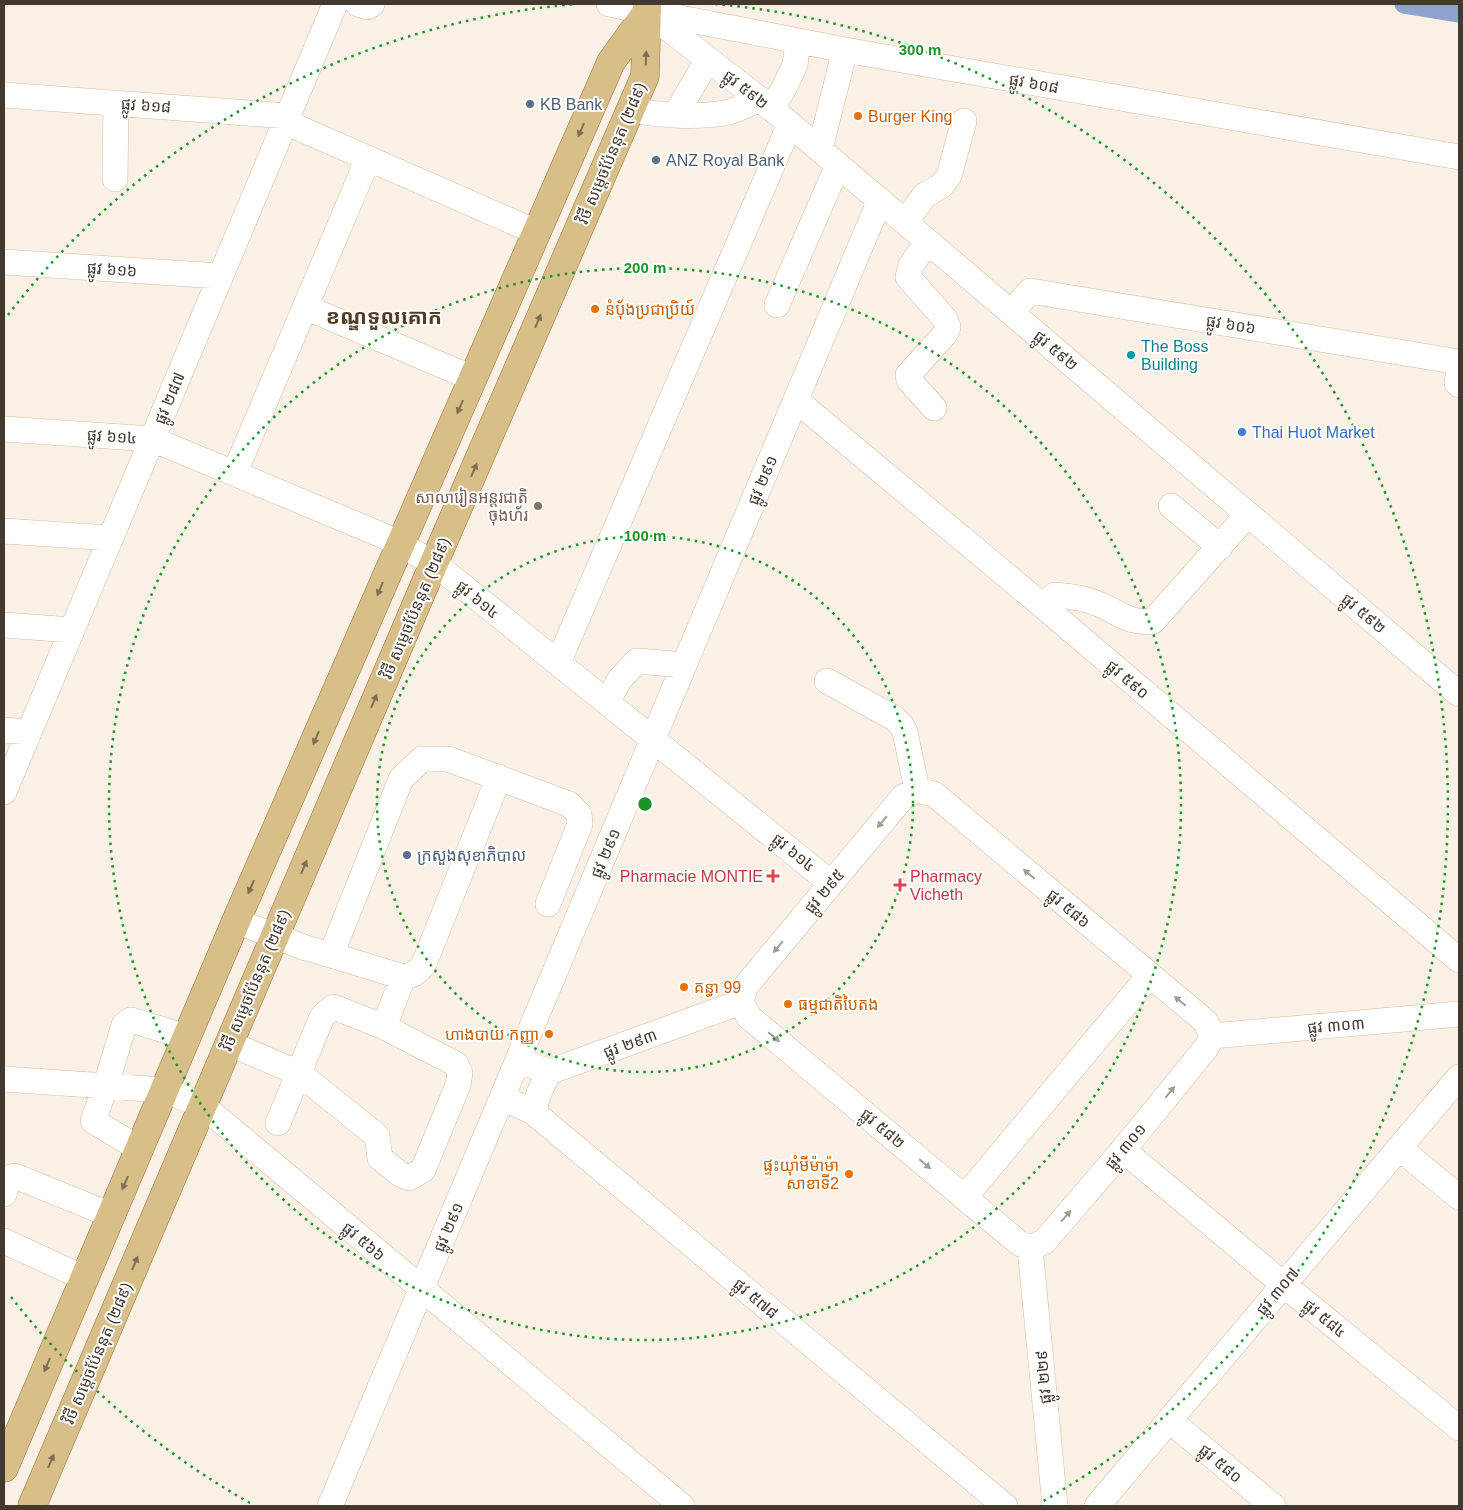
<svg xmlns="http://www.w3.org/2000/svg" width="1463" height="1510" viewBox="0 0 1463 1510" font-family="Helvetica,'Noto Sans Khmer',sans-serif">
	<style>
		.lines { fill: none; stroke-linecap: round; stroke-linejoin: round }
		.canal { stroke: #8fa3cf; stroke-width: 19 }
		.minor-casing { stroke: #d5bba0; stroke-width: 26 }
		.major-casing { stroke: #937435; stroke-width: 29 }
		.minor { stroke: #fff; stroke-width: 25 }
		.major { stroke: #d8be88; stroke-width: 28 }
		.oneway { fill: #7f6e52 }
		.oneway2 { fill: #a19c96 }
		.ring { fill: none; stroke: #1a9424; stroke-width: 2.5; stroke-dasharray: 2.5 5 }
		.service-dot { fill: #5c6f8a; stroke: #fff; stroke-width: 2 }
		.food-dot { fill: #e8710a; stroke: #fff; stroke-width: 2 }
		.culture-dot { fill: #0f9aa8; stroke: #fff; stroke-width: 2 }
		.shop-dot { fill: #3f7fe0; stroke: #fff; stroke-width: 2 }
		.education-dot { fill: #8d6e63; stroke: #fff; stroke-width: 2 }
		.health-dot { fill: #e0444e; stroke: #fff; stroke-width: 2 }
		.labels { text-anchor: middle; stroke-width: 4; stroke-linejoin: round; paint-order: stroke }
		.street-label { font-size: 16px; fill: #43392e; stroke: #fff }
		.service-label { font-size: 16px; fill: #4e5e75; stroke: #fff; text-anchor: start }
		.food-label { font-size: 16px; fill: #c56008; stroke: #fff; text-anchor: start }
		.culture-label { font-size: 16px; fill: #0d838f; stroke: #fff; text-anchor: start }
		.shop-label { font-size: 16px; fill: #366cbe; stroke: #fff; text-anchor: start }
		.education-label { font-size: 16px; fill: #785e54; stroke: #fff; text-anchor: end }
		.health-label { font-size: 16px; fill: #be3a42; stroke: #fff; text-anchor: end }
		.district-label { font-size: 21px; font-weight: bold; fill: #523d25; stroke: #fff }
		.centre { fill: #1a9424; stroke: #fff; stroke-width: 2.5 }
		.ring-label { font-size: 15px; text-anchor: middle; font-weight: bold; fill: #1a9424; stroke: #fff; stroke-width: 4; stroke-linejoin: round; paint-order: stroke }
	</style>
	<rect width="100%" height="100%" fill="#fbf0e5"/>
	<g class="lines">
		<!-- canal -->
		<path class="canal" d="M1404 4 1459 13"/>
		<defs>
			<path id="minor" d="M358 4 367 7 372 4
				M609 4 845 50 1459 157
				M647 12 771 108 1459 694
				M4 95 288 116
				M771 108 783 90 795 65 798 42
				M630 110C658 115 696 118 724 113 736 111 749 104 760 99
				M676 114 708 59
				M285 122 536 232
				M820 149 845 50
				M115 179 116 103
				M905 222 925 195 941 186 949 176 964 121
				M928 242 911 265 908 277 945 319 948 327 945 334 908 375 909 380 934 408
				M4 262 220 276
				M777 305 838 165
				M305 307 472 378
				M1012 312 1030 291 1459 362
				M1459 369 1457 383 1459 385
				M796 400 1043 606 1459 960
				M4 429 152 439 384 536 434 563 831 883
				M235 472 368 159
				M1171 506 1220 547
				M4 531 110 538
				M1043 606 1055 595C1071 596 1086 598 1101 605 1121 614 1130 624 1153 621L1248 514
				M4 625 72 630
				M558 663 790 124
				M827 681 894 718 902 726 905 732 917 790
				M607 702 620 679 637 661 684 665
				M4 730 29 732
				M917 790 934 794 1206 1022 1212 1036
				M4 792 335 4
				M236 921 306 948 331 955 401 779 422 759H448L569 804 579 814 580 824 548 904
				M331 955 403 977 414 974 423 966 499 777
				M741 1002 749 1017 1019 1243 1030 1248
				M741 1002 745 987 903 797 917 790
				M1212 1036 1459 1014
				M228 1043 299 1073 377 1136 380 1158 400 1174 409 1178 423 1170 458 1085 460 1073 456 1064 384 1027
				M518 1060 549 1072 741 1002
				M4 1079 164 1090 202 1105 682 1506
				M503 1098 533 1112 1005 1506
				M533 1112 539 1093 549 1072
				M278 1123 322 1017 327 1012 334 1007 384 1027 403 977
				M1399 1148 1459 1197
				M140 1149 93 1121 106 1085 124 1025 131 1020 187 1037
				M1123 1150 1283 1284 1459 1428
				M4 1194 10 1177 15 1176 111 1215
				M965 1197 1149 976
				M4 1241 84 1278
				M1030 1248 1044 1242 1123 1150 1206 1048 1212 1036
				M1030 1248 1055 1506
				M1169 1420 1273 1506
				M330 1506 880 200
				M1097 1506 1459 1077"/>
			<path id="major" d="M4 1468 236 921 611 62 647 12
				M32 1506 434 563 645 76 647 4"/>
		</defs>
		<!-- minor casing -->
		<use href="#minor" class="minor-casing"/>
		<!-- major casing -->
		<use href="#major" class="major-casing"/>
		<!-- minor -->
		<use href="#minor" class="minor"/>
		<!-- major -->
		<use href="#major" class="major"/>
	</g>
	<!-- one-way arrows -->
	<defs><path id="oneway-solid" d="M-6-.8H1V-3.2L6.5 0L1 3.2V.8H-6Z" transform="scale(1.25)"/></defs>
	<g class="oneway">
		<use href="#oneway-solid" transform="translate(646 58) rotate(-88)"/>
		<use href="#oneway-solid" transform="translate(581 130) rotate(114)"/>
		<use href="#oneway-solid" transform="translate(538 321) rotate(-67)"/>
		<use href="#oneway-solid" transform="translate(460 407) rotate(114)"/>
		<use href="#oneway-solid" transform="translate(474 470) rotate(-67)"/>
		<use href="#oneway-solid" transform="translate(380 589) rotate(113)"/>
		<use href="#oneway-solid" transform="translate(374 701) rotate(-67)"/>
		<use href="#oneway-solid" transform="translate(316 738) rotate(113)"/>
		<use href="#oneway-solid" transform="translate(304 867) rotate(-67)"/>
		<use href="#oneway-solid" transform="translate(251 887) rotate(114)"/>
		<use href="#oneway-solid" transform="translate(125 1183) rotate(114)"/>
		<use href="#oneway-solid" transform="translate(135 1263) rotate(-67)"/>
		<use href="#oneway-solid" transform="translate(47 1365) rotate(113)"/>
		<use href="#oneway-solid" transform="translate(51 1461) rotate(-67)"/>
	</g>
	<g class="oneway2">
		<use href="#oneway-solid" transform="translate(882 822) rotate(130)"/>
		<use href="#oneway-solid" transform="translate(1029 874) rotate(-140)"/>
		<use href="#oneway-solid" transform="translate(778 947) rotate(130)"/>
		<use href="#oneway-solid" transform="translate(1180 1001) rotate(-141)"/>
		<use href="#oneway-solid" transform="translate(774 1037) rotate(40)"/>
		<use href="#oneway-solid" transform="translate(1170 1092) rotate(-51)"/>
		<use href="#oneway-solid" transform="translate(925 1164) rotate(40)"/>
		<use href="#oneway-solid" transform="translate(1066 1216) rotate(-49)"/>
	</g>
	<!-- distance rings -->
	<g class="ring">
		<circle cx="645" cy="804" r="268"/>
		<circle cx="645" cy="804" r="536"/>
		<path d="M250 1503A803 803 0 0 1 8 1293M8 315A803 803 0 0 1 575 4M715 4A803 803 0 0 1 1040 1503"/>
	</g>
	<!-- markers -->
	<g class="service-dot">
		<circle cx="530" cy="104" r="5"/>
		<circle cx="656" cy="160" r="5"/>
		<circle cx="407" cy="855" r="5"/>
	</g>
	<g class="food-dot">
		<circle cx="858" cy="116" r="5"/>
		<circle cx="595" cy="309" r="5"/>
		<circle cx="684" cy="987" r="5"/>
		<circle cx="788" cy="1004" r="5"/>
		<circle cx="549" cy="1034" r="5"/>
		<circle cx="849" cy="1174" r="5"/>
	</g>
	<circle class="culture-dot" cx="1131" cy="355" r="5"/>
	<circle class="shop-dot" cx="1242" cy="432" r="5"/>
	<circle class="education-dot" cx="538" cy="506" r="5"/>
	<g class="health-dot">
		<path d="M770.5 868.5h5v5h5v5h-5v5h-5v-5h-5v-5h5z"/>
		<path d="M897.5 877.5h5v5h5v5h-5v5h-5v-5h-5v-5h5z"/>
	</g>
	<g class="labels">
		<!-- street labels -->
		<g class="street-label">
			<text transform="translate(1034 83) rotate(10)" y="6">ផ្លូវ ៦០៨</text>
			<text transform="translate(746 89) rotate(38)" y="6">ផ្លូវ ៥៩២</text>
			<text transform="translate(146 105) rotate(4)" y="6">ផ្លូវ ៦១៨</text>
			<text transform="translate(611 153) rotate(-67)" y="6">វិថី សម្តេចប៉ែននុត (២៨៩)</text>
			<text transform="translate(112 269) rotate(4)" y="6">ផ្លូវ ៦១៦</text>
			<text transform="translate(1231 324) rotate(9)" y="6">ផ្លូវ ៦០៦</text>
			<text transform="translate(1056 350) rotate(40)" y="6">ផ្លូវ ៥៩២</text>
			<text transform="translate(169 398) rotate(-67)" y="6">ផ្លូវ ២៨៧</text>
			<text transform="translate(112 436) rotate(4)" y="6">ផ្លូវ ៦១៤</text>
			<text transform="translate(762 480) rotate(-67)" y="6">ផ្លូវ ២៩១</text>
			<text transform="translate(478 599) rotate(39)" y="6">ផ្លូវ ៦១៤</text>
			<text transform="translate(415 608) rotate(-67)" y="6">វិថី សម្តេចប៉ែននុត (២៨៩)</text>
			<text transform="translate(1364 613) rotate(40)" y="6">ផ្លូវ ៥៩២</text>
			<text transform="translate(1128 679) rotate(40)" y="6">ផ្លូវ ៥៩០</text>
			<text transform="translate(794 852) rotate(39)" y="6">ផ្លូវ ៦១៤</text>
			<text transform="translate(605 853) rotate(-67)" y="6">ផ្លូវ ២៩១</text>
			<text transform="translate(824 891) rotate(-50)" y="6">ផ្លូវ ២៩៥</text>
			<text transform="translate(1069 908) rotate(40)" y="6">ផ្លូវ ៥៨៦</text>
			<text transform="translate(255 980) rotate(-67)" y="6">វិថី សម្តេចប៉ែននុត (២៨៩)</text>
			<text transform="translate(1336 1025) rotate(-5)" y="6">ផ្លូវ ៣០៣</text>
			<text transform="translate(630 1043) rotate(-20)" y="6">ផ្លូវ ២៩៣</text>
			<text transform="translate(883 1128) rotate(40)" y="6">ផ្លូវ ៥៨២</text>
			<text transform="translate(1125 1146) rotate(-50)" y="6">ផ្លូវ ៣០១</text>
			<text transform="translate(448 1227) rotate(-67)" y="6">ផ្លូវ ២៩១</text>
			<text transform="translate(364 1241) rotate(40)" y="6">ផ្លូវ ៥៦៦</text>
			<text transform="translate(1277 1291) rotate(-50)" y="6">ផ្លូវ ៣០៧</text>
			<text transform="translate(756 1298) rotate(40)" y="6">ផ្លូវ ៥៧៨</text>
			<text transform="translate(1325 1318) rotate(39)" y="6">ផ្លូវ ៥៨៤</text>
			<text transform="translate(97 1353) rotate(-67)" y="6">វិថី សម្តេចប៉ែននុត (២៨៩)</text>
			<text transform="translate(1043 1377) rotate(-95)" y="6">ផ្លូវ ២២៩</text>
			<text transform="translate(1221 1463) rotate(40)" y="6">ផ្លូវ ៥៨០</text>
		</g>
		<!-- service labels -->
		<g class="service-label">
			<text x="540" y="110">KB Bank</text>
			<text x="666" y="166">ANZ Royal Bank</text>
			<text x="417" y="861">ក្រសួងសុខាភិបាល</text>
		</g>
		<!-- food labels -->
		<g class="food-label">
			<text x="868" y="122">Burger King</text>
			<text x="605" y="315">នំបុ័ងប្រជាប្រិយ៍</text>
			<text x="694" y="993">គន្ធា 99</text>
			<text x="798" y="1010">ធម្មជាតិបៃតង</text>
			<text x="539" y="1040" text-anchor="end">ហាងបាយ កញ្ញា</text>
			<text x="839" y="1171" text-anchor="end">ផ្ទះយ៉ាំមីម៉ាម៉ា<tspan x="839" dy="18">សាខាទី2</tspan></text>
		</g>
		<!-- culture labels -->
		<g class="culture-label">
			<text x="1141" y="352">The Boss<tspan x="1141" dy="18">Building</tspan></text>
		</g>
		<!-- shop labels -->
		<g class="shop-label">
			<text x="1252" y="438">Thai Huot Market</text>
		</g>
		<!-- education labels -->
		<g class="education-label">
			<text x="528" y="503">សាលារៀនអន្តរជាតិ<tspan x="528" dy="18">ចុងហ័រ</tspan></text>
		</g>
		<!-- health labels -->
		<g class="health-label">
			<text x="763" y="882">Pharmacie MONTIE</text>
			<text x="910" y="882" text-anchor="start">Pharmacy<tspan x="910" dy="18">Vicheth</tspan></text>
		</g>
		<!-- district labels -->
		<g class="district-label">
			<text x="384" y="324">ខណ្ឌទួលគោក</text>
		</g>
	</g>
	<circle cx="645" cy="804" r="8" class="centre"/>
	<g class="ring-label">
		<text x="920" y="55">300 m</text>
		<text x="645" y="273">200 m</text>
		<text x="645" y="541">100 m</text>
	</g>
	<!-- border -->
	<rect width="1463" height="1510" fill="none" stroke="#43392e" stroke-width="10"/>
</svg>
